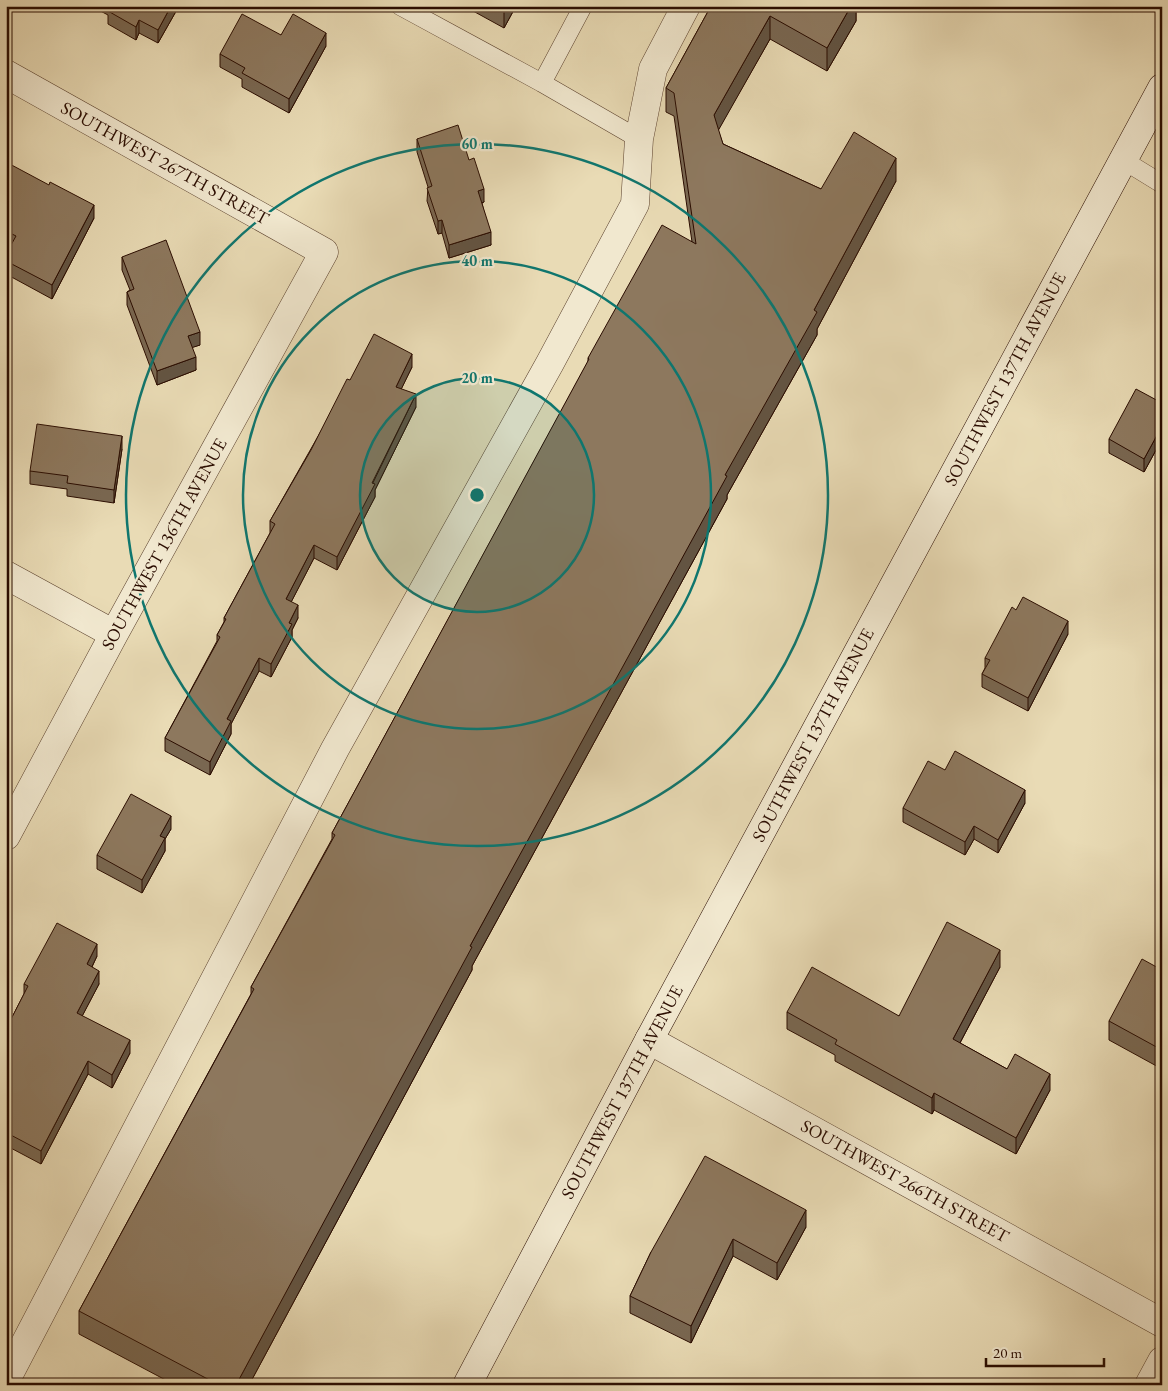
<svg xmlns="http://www.w3.org/2000/svg" width="1168" height="1391" viewBox="0 0 1168 1391" font-family="'EB Garamond',serif">
	<style>
		.lines { fill: none; stroke-linecap: round; stroke-linejoin: round }
		.service-casing { stroke: #5a402d; stroke-width: 19 }
		.minor-casing { stroke: #5a402d; stroke-width: 29 }
		.secondary-casing { stroke: #2a0c00; stroke-width: 29 }
		.service { stroke: #f1e8cf; stroke-width: 18 }
		.minor { stroke: #f1e8cf; stroke-width: 28 }
		.secondary { stroke: #f1e8cf; stroke-width: 28 }
		.wall { fill: #796751; stroke: #2a0c00 }
		.shaded-wall { fill: #635442; stroke: #2a0c00 }
		.building { fill: #8d785e; stroke: #2a0c00 }
		.ring { fill: none; stroke: #0f766e; stroke-width: 2.5 }
		.labels { text-anchor: middle; stroke-width: 4.5; stroke-linejoin: round; paint-order: stroke }
		.street-label { font-size: 18px; fill: #2a0c00; stroke: #f1e8cf }
		.centre { fill: #0f766e; stroke: #f1e8cf; stroke-width: 2.5 }
		.ring-label { font-size: 15px; text-anchor: middle; font-weight: bold; fill: #0f766e; stroke: #f1e8cf; stroke-width: 4.5; stroke-linejoin: round; paint-order: stroke }
	</style>
	<rect width="100%" height="100%" fill="#e9dbb5"/>
	<filter id="stains"><feTurbulence type="fractalNoise" baseFrequency=".004" numOctaves="4"/><feColorMatrix values="0 0 0 0 .2 0 0 0 0 .09 0 0 0 0 .02 0 0 0 .5 -.17"/></filter>
	<radialGradient id="worn" r=".72"><stop offset=".6" stop-color="#630" stop-opacity="0"/><stop offset="1" stop-color="#630" stop-opacity=".3"/></radialGradient>
	<g class="lines">
		<defs>
			<path id="service" d="M400 6 542 83 639 139
				M542 83 583 6
				M1123 160 1162 184"/>
			<path id="minor" d="M6 74 324 252 114 634 6 836
				M6 575 114 634
				M649 1040 1162 1323
				M6 1380 335 749 550 363 635 204 639 139 653 69 686 6
				M1149 1385 1162 1361"/>
			<path id="secondary" d="M467 1385 649 1040 1162 88"/>
		</defs>
		<!-- service casing -->
		<use href="#service" class="service-casing"/>
		<!-- minor casing -->
		<use href="#minor" class="minor-casing"/>
		<!-- secondary casing -->
		<use href="#secondary" class="secondary-casing"/>
		<!-- service -->
		<use href="#service" class="service"/>
		<!-- minor -->
		<use href="#minor" class="minor"/>
		<!-- secondary -->
		<use href="#secondary" class="secondary"/>
	</g>
	<!-- wall -->
	<path class="wall" d="M91 6H179L158 43 139 33 136 40 108 24V15Z
		M464 6H516L504 28Z
		M711 6H856V21L827 71 770 39 718 130 723 144 821 189 896 181 817 329V335L727 495V499L472 966V970L249 1385H175L79 1334V1311L251 994V987L332 839V833L588 362V358L692 242 674 116 666 112V88Z
		M281 35 326 46 289 113 242 87V79L220 67V54Z
		M417 139 469 160 484 202 482 203 491 245 449 258 442 233 438 234 427 201 428 187 417 152Z
		M6 162 94 218 52 299 6 274V254L10 247 6 244Z
		M122 257 200 345 192 347 196 370 157 385 127 305V292L130 290 122 270Z
		M412 367 401 389 416 407 375 490V497L337 570 314 558 291 602 298 618 292 630V637L271 677 259 671 231 724V734L210 775 165 751V738L217 641V635L224 622V618L270 533V521L350 380Z
		M1162 403V439L1144 472 1109 453V439Z
		M122 449 114 503 67 496V489L30 484V471Z
		M1068 634 1028 711 982 687V674L985 668V658Z
		M945 770 1025 803 998 853 974 839 965 855 903 822V808Z
		M171 829 165 839V851L142 893 97 869V855Z
		M97 956 92 967 99 984 82 1016 130 1053 112 1088 88 1074 41 1164 7 1146 6 1147V1029L24 994V984Z
		M1000 967 960 1043 1007 1069 1050 1090 1016 1154 934 1110 932 1114 835 1061V1055L787 1029V1012L899 1016Z
		M1162 970V1069L1109 1040V1021Z
		M806 1227 777 1280 733 1256 691 1343 630 1313V1296L651 1252Z"/>
	<!-- shaded-wall -->
	<path class="shaded-wall" d="M171 6H179L158 43V30Z
		M504 6H516L504 28Z
		M851 6H856V21L827 71V48Z
		M770 16V39L714 138V115Z
		M139 20V33L136 40V27Z
		M326 33V46L289 113V99Z
		M896 158V181L817 329V335L727 495V499L472 966V970L249 1385H236L470 946 814 310Z
		M484 189V202L478 204V191Z
		M94 205V218L52 299V285Z
		M442 220V233L438 234V221Z
		M491 232V245L449 258V245Z
		M200 332V345L188 349V336Z
		M412 354V367L396 400V387Z
		M196 357V370L157 385V371Z
		M416 394V407L375 490V497L337 570V557Z
		M1162 426V439L1144 472V459Z
		M122 436V449L114 503V490Z
		M314 545V558L286 612V599Z
		M298 605V618L292 630V637L271 677V664L289 623Z
		M1068 621V634L1028 711V698Z
		M259 658V671L231 724V734L210 775V762L227 719Z
		M1025 790V803L998 853V840Z
		M171 816V829L165 839V851L142 893V880L160 836Z
		M974 826V839L965 855V842Z
		M97 944V956L87 977V964Z
		M1000 950V967L953 1056V1039Z
		M99 971V984L77 1026V1013Z
		M130 1040V1053L112 1088V1075Z
		M88 1061V1074L41 1164V1151Z
		M1050 1074V1090L1016 1154V1138Z
		M934 1093V1110L932 1114V1098Z
		M7 1133V1146L6 1147V1135Z
		M806 1210V1227L777 1280V1263Z
		M733 1239V1256L691 1343V1326Z"/>
	<!-- building -->
	<path class="building" d="M110 6H171L158 30 139 20 136 27 108 11Z
		M711 6H851L827 48 770 16 714 115 723 144 821 189 854 132 896 158 814 310 817 312 725 475 727 476 470 946 472 947 236 1385H219L79 1311 254 989 251 987 335 835 332 833 589 359 588 358 662 225 696 244 674 93 666 88Z
		M242 14 281 35 293 14 326 33 289 99 242 73 245 68 220 54Z
		M458 125 469 160 474 158 484 189 478 191 491 232 449 245 442 220 438 221 427 188 432 186 417 139Z
		M6 162 49 185 50 182 94 205 52 285 6 261V254L16 236 6 231Z
		M166 240 200 332 188 336 196 357 157 371 127 292 134 289 122 257Z
		M374 334 412 354 396 387 416 394 372 483 375 484 337 557 314 545 286 599 298 605 289 623 292 624 271 664 259 658 227 719 231 721 210 762 165 738 220 637 217 635 226 619 224 618 275 524 270 521 311 450 347 379 350 380Z
		M1136 389 1162 403V426L1144 459 1109 439Z
		M37 424 122 436 114 490 67 483 68 476 30 471Z
		M1023 597 1068 621 1028 698 982 674 990 660 985 658 1012 607 1016 610Z
		M955 751 1025 790 998 840 974 826 965 842 903 808 928 761 945 770Z
		M131 794 171 816 160 836 165 838 142 880 97 855Z
		M947 922 1000 950 953 1039 1007 1069 1015 1054 1050 1074 1016 1138 934 1093 932 1098 835 1044 837 1040 787 1012 812 967 899 1016Z
		M57 923 97 944 87 964 99 971 77 1013 130 1040 112 1075 88 1061 41 1151 7 1133 6 1135V1029L28 986 24 984Z
		M1142 959 1162 970V1050L1109 1021Z
		M705 1156 806 1210 777 1263 733 1239 691 1326 630 1296 651 1252Z"/>
	<!-- distance rings -->
	<circle cx="477" cy="495" r="117" fill="#0f766e" fill-opacity=".12"/>
	<g class="ring">
		<circle cx="477" cy="495" r="117"/>
		<circle cx="477" cy="495" r="234"/>
		<circle cx="477" cy="495" r="351"/>
	</g>
	<g class="labels">
		<!-- street labels -->
		<g class="street-label">
			<text transform="translate(165 163) rotate(29)" y="6">SOUTHWEST 267TH STREET</text>
			<text transform="translate(1005 379) rotate(-62)" y="6">SOUTHWEST 137TH AVENUE</text>
			<text transform="translate(164 544) rotate(-61)" y="6">SOUTHWEST 136TH AVENUE</text>
			<text transform="translate(813 735) rotate(-62)" y="6">SOUTHWEST 137TH AVENUE</text>
			<text transform="translate(622 1092) rotate(-62)" y="6">SOUTHWEST 137TH AVENUE</text>
			<text transform="translate(905 1181) rotate(29)" y="6">SOUTHWEST 266TH STREET</text>
		</g>
	</g>
	<circle cx="477" cy="495" r="8" class="centre"/>
	<g class="ring-label">
		<text x="477" y="149">60 m</text>
		<text x="477" y="266">40 m</text>
		<text x="477" y="383">20 m</text>
	</g>
	<!-- margin -->
	<rect width="1168" height="1391" fill="none" stroke="#e9dbb5" stroke-width="25"/>
	<rect x="8" y="8" width="1153" height="1376" fill="none" stroke="#2a0c00" stroke-width="2.5"/>
	<rect x="12" y="12" width="1143" height="1366" fill="none" stroke="#2a0c00"/>
	<!-- scale -->
	<path d="M986 1358v8h118v-8" fill="none" stroke="#2a0c00" stroke-width="2.5"/>
	<text x="993" y="1358" font-size="15" fill="#2a0c00" stroke="#f1e8cf" stroke-width="4" paint-order="stroke">20 m</text>
	<rect width="100%" height="100%" filter="url(#stains)"/>
	<rect width="100%" height="100%" fill="url(#worn)"/>
</svg>
